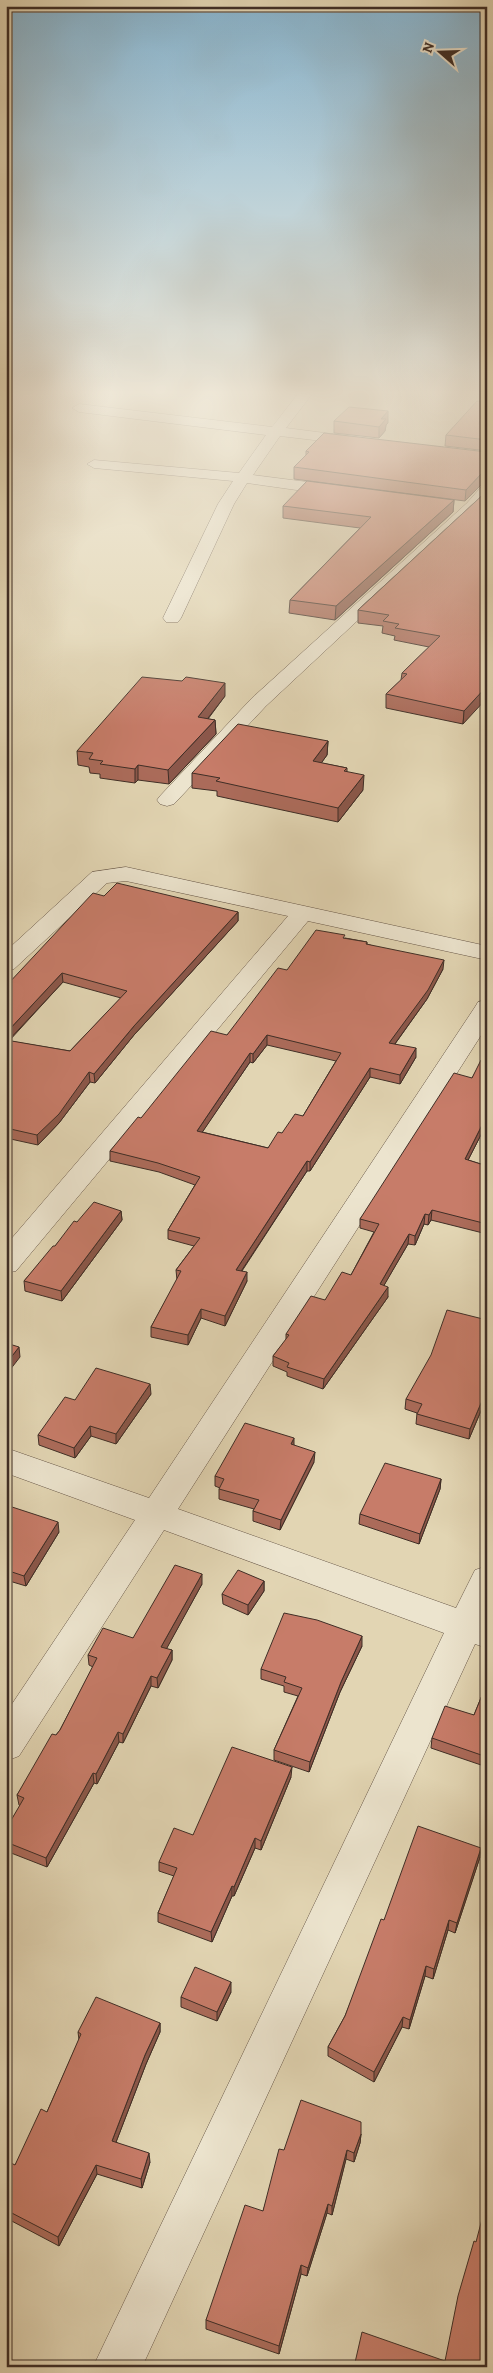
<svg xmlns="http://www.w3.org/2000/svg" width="493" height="2373" viewBox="0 0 493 2373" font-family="Alegreya,serif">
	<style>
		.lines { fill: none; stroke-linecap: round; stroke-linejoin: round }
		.street-casing { stroke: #685849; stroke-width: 1 }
		.street { fill: #ece4ce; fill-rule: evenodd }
		.wall { fill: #ab6b5a; stroke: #3f2e26; fill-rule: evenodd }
		.shaded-wall { fill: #8b574a; stroke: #3f2e26 }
		.building { fill: #c77c69; stroke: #3f2e26; fill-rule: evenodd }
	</style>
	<rect width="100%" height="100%" fill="#e2d5b3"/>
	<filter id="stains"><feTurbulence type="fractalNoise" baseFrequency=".004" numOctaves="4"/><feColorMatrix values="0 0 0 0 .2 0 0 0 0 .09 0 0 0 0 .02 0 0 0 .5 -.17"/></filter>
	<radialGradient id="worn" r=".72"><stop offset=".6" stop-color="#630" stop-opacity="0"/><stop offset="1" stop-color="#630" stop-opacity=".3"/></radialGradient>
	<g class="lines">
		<defs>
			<path id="street" d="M298 394H312L286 428 356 437 363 441 356 445 280 436 253 475 339 486 347 491 339 496 247 483 234 504 181 618 178 622H166L163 618 218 504 233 481 94 468 87 464 94 460 239 473 266 435 79 412 72 408 79 404 272 427Z
				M487 485V499L477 509 266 706 174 804 167 806 160 804 157 800 160 796 252 698 467 503 482 486Z
				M126 867 487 946V960L308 921 16 1271 6 1273V1245L288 916 126 881 107 883 14 969 6 971V951L92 872Z
				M487 1000V1026L178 1509 456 1608 475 1570 487 1566V1648L475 1644 142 2367H93L444 1633 164 1530 19 1756 6 1761V1713L135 1520 6 1473V1448L149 1498 475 1007 478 1002Z"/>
		</defs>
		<!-- street casing -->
		<use href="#street" class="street-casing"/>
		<!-- street -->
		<use href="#street" class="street"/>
	</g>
	<!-- wall -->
	<path class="wall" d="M487 403V451L445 446 446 435Z
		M334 421 388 423 386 425 385 431 379 438 334 433Z
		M306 451 487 452V484L481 485 465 501 294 479V467L306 456Z
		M487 491 463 724 386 708V694L401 680 402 673 429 647 394 640 395 636 382 633 383 626 358 623V610Z
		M454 500 453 512 335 620 289 613 290 600 360 528 283 518V506Z
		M225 696 208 719 215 720 216 734 169 784 138 780 135 783 100 778V774L90 773 89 767 78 765 77 751Z
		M328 741 327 755 321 763 347 768V772L363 790 338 822 217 796V791L192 788V773Z
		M104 896 238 912V921L134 1035 95 1083 90 1082 59 1123 38 1145 6 1138V986ZM63 982 121 998 70 1051 9 1041Z
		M345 938 367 942V944L443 969 427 999 395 1044 416 1057 400 1084 370 1077 310 1171H307L242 1271 247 1281 225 1326 201 1318 188 1345 151 1337V1327L177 1280 176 1270 194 1246 168 1239V1230L195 1185 159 1172 110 1161V1151L141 1118 227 1035 287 970ZM267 1045 336 1061 303 1116 282 1133 268 1148 202 1132 250 1062 253 1063Z
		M487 1055V1123L468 1160 487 1166V1234L431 1220 428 1225 424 1224 415 1245 408 1244 384 1285 388 1297 323 1389 287 1376V1372L273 1366V1356L286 1340V1334L325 1300 351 1275 374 1232 360 1228V1219L472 1078Z
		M121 1211 122 1220 62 1301 25 1291 24 1281 55 1246 77 1222Z
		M487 1320V1405L486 1407 483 1406 469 1439 416 1424 417 1413 405 1409 406 1399Z
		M151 1394 116 1444 91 1436 75 1458 39 1445 38 1435 75 1400Z
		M294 1445 314 1462 280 1530 253 1521V1511L254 1509 219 1499V1489L220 1488 215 1486V1476Z
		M441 1479 440 1489 419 1544 359 1524 360 1514Z
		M6 1510 59 1532 26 1586 6 1580Z
		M264 1581V1591L248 1615 223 1604 222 1594Z
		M202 1584 166 1649 172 1650V1660L158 1688 151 1686 123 1743 119 1742 97 1784 94 1783 47 1867 6 1851V1829L20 1806 19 1805 17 1795 56 1735 60 1730 93 1667 89 1665 88 1655 133 1638Z
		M362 1646 340 1692 309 1772 274 1760V1750L298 1696 284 1692V1686L261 1679V1669Z
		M487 1683V1767L431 1748 432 1738 474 1715Z
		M291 1777 261 1850 255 1848 234 1896H232L212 1942 158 1922V1913L174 1876 159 1871V1862L193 1835Z
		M480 1857 455 1933 448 1930 433 1979 425 1976 409 2029 402 2027 374 2082 328 2056V2047L345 2016 384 1920Z
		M231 1992 217 2021 181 2007V1997Z
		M160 2023V2032L146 2064 116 2142 150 2162 142 2188 97 2174 59 2246 6 2218V2171L15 2165 47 2112 79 2040 78 2032Z
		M361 2134 360 2143 354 2162 346 2159 332 2215 327 2213 307 2276 301 2274 279 2354 206 2329V2320L263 2211 284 2150Z"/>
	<!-- shaded-wall -->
	<path class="shaded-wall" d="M388 411V423L386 425 385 431 379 438V427L381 419Z
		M487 473V484L481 485 465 501 466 490 481 474Z
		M454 500 453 512 335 620 336 606Z
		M225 683V696L198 731V717Z
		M487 686V698L463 724 464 711Z
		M215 720 216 734 169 784 168 770Z
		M328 741 327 755 312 776 313 761Z
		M138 765V780L135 783V769Z
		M364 775 363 790 338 822V808Z
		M238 912V921L134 1035 95 1083 94 1074 134 1026Z
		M444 960 443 969 427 999 389 1052V1043Z
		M62 973 63 982 6 1043V1033Z
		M267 1035V1045L253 1063V1054Z
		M416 1048V1057L400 1084V1075Z
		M250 1053V1062L197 1140V1131Z
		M370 1068V1077L310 1171V1162Z
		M89 1072 90 1082 59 1123 38 1145 37 1135Z
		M487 1115V1123L464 1168 465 1159Z
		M307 1161V1171L236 1279V1270Z
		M432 1210 431 1220 428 1225 429 1215Z
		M121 1211 122 1220 62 1301 61 1291Z
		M425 1214 424 1224 415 1245V1236Z
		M409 1234 408 1244 379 1294 380 1284Z
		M247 1272V1281L225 1326V1316Z
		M388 1287V1297L323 1389 324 1379Z
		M201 1309V1318L188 1345V1335Z
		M19 1347 20 1357 6 1375V1364Z
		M150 1384 151 1394 116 1444V1434Z
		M484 1396 483 1406 469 1439 470 1429Z
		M90 1426 91 1436 75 1458 74 1448Z
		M294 1438V1448L291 1444Z
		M315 1452 314 1462 280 1530 281 1520Z
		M441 1479 440 1489 419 1544 420 1534Z
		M58 1522 59 1532 26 1586 24 1576Z
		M202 1574V1584L162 1657 161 1647Z
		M264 1581V1591L248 1615V1605Z
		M362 1636V1646L340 1692 309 1772 310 1762 341 1682Z
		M172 1650V1660L158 1688 157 1678Z
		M151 1676V1686L123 1743V1734Z
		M118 1732 119 1742 97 1784 96 1774Z
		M292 1767 291 1777 261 1850V1841Z
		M93 1773 94 1783 47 1867 46 1858Z
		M255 1838V1848L234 1896V1887Z
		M481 1848 480 1857 455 1933 457 1923Z
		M232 1886V1896L212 1942 211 1932Z
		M449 1920 448 1930 433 1979 434 1969Z
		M426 1966 425 1976 409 2029 410 2020Z
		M231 1982V1992L217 2021V2012Z
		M403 2017 402 2027 374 2082V2072Z
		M160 2023V2032L146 2064 113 2150 112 2141 145 2055Z
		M361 2134 360 2143 354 2162V2153Z
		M347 2150 346 2159 332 2215V2206Z
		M149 2153 150 2162 142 2188 141 2179Z
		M96 2165 97 2174 59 2246 58 2237Z
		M328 2204 327 2213 307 2276 308 2268Z
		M301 2265V2274L279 2354V2346Z"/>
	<!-- building -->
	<path class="building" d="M477 401 487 403V440L446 435Z
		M349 407 388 411 381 419H386L379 427 334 421Z
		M324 433 487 452V473L481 474 466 490 294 467 309 452 306 451Z
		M307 481 454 500 336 606 290 600 371 517 283 506Z
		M487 491V686L464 711 386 694 407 674 402 673 440 636 395 628 399 624 383 621 389 615 358 610Z
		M142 677 182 681 186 677 225 683 198 717 215 720 168 770 138 765 135 769 100 764 103 761 89 759 93 753 77 751Z
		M238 724 328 741 313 761 347 768 344 771 364 775 338 808 216 781 220 778 192 773Z
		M117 883 238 912 134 1026 94 1074 89 1072 59 1114 37 1135 6 1128V1040L70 1051 127 991 62 973 6 1033V986L93 893 104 896Z
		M316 930 345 935 343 938 367 942 366 944 444 960 428 990 389 1043 416 1048 400 1075 370 1068 310 1162 307 1161 236 1270 247 1272 225 1316 201 1309 188 1335 151 1327 181 1271 176 1270 200 1238 168 1230 200 1177 158 1163 110 1151 138 1117 141 1118 211 1031 227 1035 278 968 287 970ZM267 1035 341 1053 303 1116 295 1114 282 1133 278 1132 268 1148 197 1131 250 1053 253 1054Z
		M487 1055V1115L465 1159 487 1166V1224L432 1210 429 1215 425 1214 415 1236 409 1234 380 1284 388 1287 324 1379 287 1367 289 1363 273 1356 289 1335 286 1334 311 1296 325 1300 342 1272 351 1275 379 1224 360 1219 454 1073 472 1078 481 1060H484Z
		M94 1202 121 1211 61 1291 24 1281 53 1246H55L74 1221 77 1222Z
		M447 1310 487 1320V1397L484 1396 470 1429 417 1414 422 1404 406 1399 431 1355Z
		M6 1343 19 1347 6 1364Z
		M96 1368 150 1384 116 1434 90 1426 74 1448 38 1435 65 1397 75 1400Z
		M245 1423 294 1438 291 1444 315 1452 281 1520 253 1511 259 1500 219 1489 224 1479 215 1476Z
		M385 1463 441 1479 420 1534 360 1514Z
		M9 1506 58 1522 24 1576 6 1570V1510Z
		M175 1565 202 1574 161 1647 172 1650 157 1678 151 1676 123 1734 118 1732 96 1774 93 1773 46 1858 6 1842V1829L24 1798 17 1795 52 1734 56 1735 60 1730 97 1658 88 1655 103 1628 133 1638Z
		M238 1570 264 1581 248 1605 222 1594Z
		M284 1613 317 1620 362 1636 341 1682 310 1762 274 1750 302 1688 284 1682 286 1677 261 1669Z
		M487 1683V1757L432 1738 445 1706 474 1715Z
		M232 1747 292 1767 261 1841 255 1838 234 1887 232 1886 211 1932 158 1913 177 1868 159 1862 174 1828 193 1835Z
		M418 1826 481 1848 457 1923 449 1920 434 1969 426 1966 410 2020 403 2017 374 2072 328 2047 345 2016 381 1919 384 1920Z
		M195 1967 231 1982 217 2012 181 1997Z
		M96 1997 160 2023 145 2055 112 2141 149 2153 141 2179 96 2165 58 2237 6 2210V2171L11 2163 15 2165 41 2109 47 2112 81 2034 78 2032Z
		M301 2100 361 2122V2134L354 2153 347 2150 332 2206 328 2204 308 2268 301 2265 279 2346 206 2320 245 2205 263 2211 279 2149 284 2150Z
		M487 2200V2367H354L362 2332 445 2361 458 2296 474 2241 476 2242Z"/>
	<!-- sky -->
	<linearGradient id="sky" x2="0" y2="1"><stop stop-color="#87b6d2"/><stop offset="0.54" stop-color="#f2ecdd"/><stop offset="1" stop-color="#f2ecdd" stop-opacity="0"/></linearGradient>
	<rect width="493" height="726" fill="url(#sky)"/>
	<!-- margin -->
	<rect width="493" height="2373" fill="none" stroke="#e2d5b3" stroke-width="25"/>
	<rect x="8" y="8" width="478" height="2358" fill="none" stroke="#3f2e26" stroke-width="2.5"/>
	<rect x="12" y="12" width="468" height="2348" fill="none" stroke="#3f2e26"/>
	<!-- north arrow -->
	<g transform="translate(440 52) rotate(290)" stroke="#ece4ce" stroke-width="4" paint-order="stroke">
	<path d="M0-4L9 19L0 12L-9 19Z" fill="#3f2e26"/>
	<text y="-8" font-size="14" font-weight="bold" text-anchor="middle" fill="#3f2e26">N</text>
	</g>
	<rect width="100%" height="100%" filter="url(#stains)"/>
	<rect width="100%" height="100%" fill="url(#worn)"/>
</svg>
